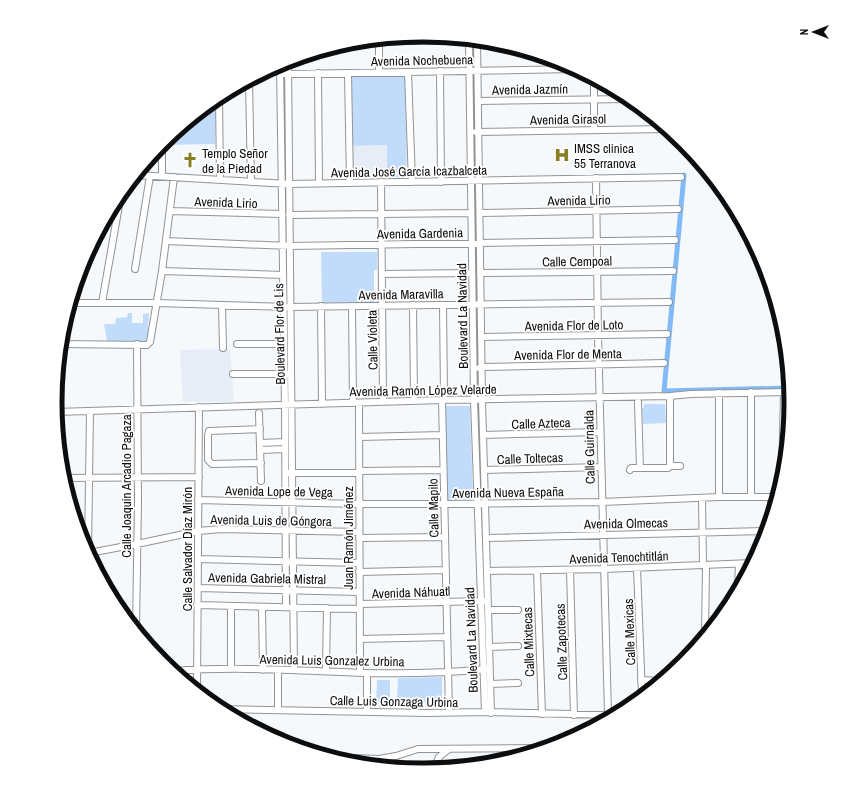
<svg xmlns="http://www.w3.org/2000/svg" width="846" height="805" viewBox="0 0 846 805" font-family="'Archivo Narrow',sans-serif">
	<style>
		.built { fill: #e6edf6 }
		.green { fill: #c1dcfb }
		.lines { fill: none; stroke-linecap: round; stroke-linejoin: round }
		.canal { stroke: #82baf7; stroke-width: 5 }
		.minor-casing { stroke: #919497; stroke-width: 8 }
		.minor { stroke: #fff; stroke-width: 6 }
		.labels { text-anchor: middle; stroke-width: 3.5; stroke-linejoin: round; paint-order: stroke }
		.street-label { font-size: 13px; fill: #0c0d0e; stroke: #fff }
		.poi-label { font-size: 13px; fill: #0c0d0e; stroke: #fff; text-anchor: start }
		.rim { fill: none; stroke: #0c0d0e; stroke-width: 5 }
	</style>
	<rect width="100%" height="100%" fill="#f6f9fc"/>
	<!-- built -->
	<path class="built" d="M387 145V178L353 179 352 146Z
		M230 349 234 401 183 402 180 350Z"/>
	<!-- green -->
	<path class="green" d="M405 76 407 177 387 178V145L352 146 351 77Z
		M216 100 215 144 165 145 166 141Z
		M321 252H377V270H374V302L322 303Z
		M128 313H132V323H143V314L149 313 147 343 107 341 104 324H115L116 318 127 317Z
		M644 404H665L666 423 643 424 642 408H644Z
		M444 406H470L473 500 447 501Z
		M442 677V703L397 702 398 678Z
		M377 680H390V702L376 703Z"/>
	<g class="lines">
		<!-- canal -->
		<path class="canal" d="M684 175 664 391 789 388"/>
		<defs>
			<path id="minor" d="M379 39V72
				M469 40 474 400 485 712
				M477 40 482 400 491 713
				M351 42 469 40
				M288 61 294 670
				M280 64 285 405 286 607
				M269 70 288 74 575 69
				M440 71 441 182
				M408 72 412 182
				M318 73 319 184
				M348 73 350 182
				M594 79V130
				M249 81 251 182
				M219 97 220 180
				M478 101 630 99
				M476 132 666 129
				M136 175 289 184 681 177
				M162 176V144
				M596 178 598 335 608 714
				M381 182 383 402
				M170 211 282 214
				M480 213 678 209
				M289 215 471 213
				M166 241 289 246 675 240
				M135 269 150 176
				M162 271 283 275
				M480 273 673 271
				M382 274 472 273
				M71 303H157L290 307 669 302
				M102 303 121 194
				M222 305 223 348
				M413 305 414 401
				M443 305 444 396 442 400 449 712
				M321 306 322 404
				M352 306 353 403
				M481 337 667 334
				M61 344 147 345 150 342 162 271 174 177
				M237 344H284
				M479 368 482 367 664 363
				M233 374H287
				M638 402 640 468
				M359 403 360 673
				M56 412 442 400 670 396 691 394 789 392
				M259 413 261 481
				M260 429 209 431 208 435V460L212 464 261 463
				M483 435 600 432
				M359 437 443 435
				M260 443 285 442
				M260 450 285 449
				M670 466H680
				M484 470 601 467
				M630 470 631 468H668L670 466V396
				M359 471 443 470
				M289 473H359
				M64 478 199 477
				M782 478 784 392
				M719 497V393
				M751 497V392
				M702 499 703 565
				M198 500 360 504H444L602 502 719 497H777
				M771 516V497
				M359 538 445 537
				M486 538 766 531
				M88 552 90 411
				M89 553 137 544 198 531 221 529 359 532
				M198 559 359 563
				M637 568 642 696
				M570 570 574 715
				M487 571 604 569 752 563
				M537 571 542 714
				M359 572 446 570
				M198 588 360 592
				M738 588 739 564
				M360 604 484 601
				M197 605 360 609
				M262 607 263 670
				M488 610H518
				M136 629 138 501 137 344
				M705 635 706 565
				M360 639 447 637
				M489 647 518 646
				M231 669V606
				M174 671C238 666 302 671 365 673 405 674 446 673 486 669
				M326 671 327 608
				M367 673V712
				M641 680 661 681
				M490 684 518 683
				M197 690 199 407
				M220 709 427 713 485 712 615 715
				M278 710V670
				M330 757 379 759 396 756 418 749 546 748
				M434 769 439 757 449 749"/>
		</defs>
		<!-- minor casing -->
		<use href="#minor" class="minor-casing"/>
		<!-- minor -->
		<use href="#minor" class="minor"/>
	</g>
	<!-- icons -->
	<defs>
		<symbol id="hospital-bare" viewBox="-9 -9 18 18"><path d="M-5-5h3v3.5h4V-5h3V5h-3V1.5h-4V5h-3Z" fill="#897e24" stroke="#fff" stroke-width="2.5" paint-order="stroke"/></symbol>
		<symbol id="church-bare" viewBox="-9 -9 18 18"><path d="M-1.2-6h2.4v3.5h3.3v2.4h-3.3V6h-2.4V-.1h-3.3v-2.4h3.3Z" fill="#897e24" stroke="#fff" stroke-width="2.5" paint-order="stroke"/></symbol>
	</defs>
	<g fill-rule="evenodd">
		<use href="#hospital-bare" x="551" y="144" width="22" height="22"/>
		<use href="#church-bare" x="179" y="149" width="22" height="22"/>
	</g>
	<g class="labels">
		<!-- street labels -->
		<g class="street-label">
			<text transform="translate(422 60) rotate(-1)" y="5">Avenida Nochebuena</text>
			<text transform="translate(530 89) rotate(-1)" y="5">Avenida Jazmín</text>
			<text transform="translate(568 119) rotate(-1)" y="5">Avenida Girasol</text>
			<text transform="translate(409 171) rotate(-1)" y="5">Avenida José García Icazbalceta</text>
			<text transform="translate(579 200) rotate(-1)" y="5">Avenida Lirio</text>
			<text transform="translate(226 202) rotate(2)" y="5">Avenida Lirio</text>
			<text transform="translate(420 233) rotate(-1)" y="5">Avenida Gardenia</text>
			<text transform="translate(577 261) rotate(-1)" y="5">Calle Cempoal</text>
			<text transform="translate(401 294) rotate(-1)" y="5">Avenida Maravilla</text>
			<text transform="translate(462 316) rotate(-91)" y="5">Boulevard La Navidad</text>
			<text transform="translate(574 325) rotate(-1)" y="5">Avenida Flor de Loto</text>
			<text transform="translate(279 334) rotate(-91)" y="5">Boulevard Flor de Lis</text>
			<text transform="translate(372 340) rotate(-91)" y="5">Calle Violeta</text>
			<text transform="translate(568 354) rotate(-1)" y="5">Avenida Flor de Menta</text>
			<text transform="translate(423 390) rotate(-1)" y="5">Avenida Ramón López Velarde</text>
			<text transform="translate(541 423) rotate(-2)" y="5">Calle Azteca</text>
			<text transform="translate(589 447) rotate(-91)" y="5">Calle Guirnalda</text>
			<text transform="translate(530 458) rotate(-2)" y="5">Calle Toltecas</text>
			<text transform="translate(126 486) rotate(-90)" y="5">Calle Joaquín Arcadio Pagaza</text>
			<text transform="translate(279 491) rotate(1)" y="5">Avenida Lope de Vega</text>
			<text transform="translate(508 492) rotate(-1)" y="5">Avenida Nueva España</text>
			<text transform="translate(433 508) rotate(-91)" y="5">Calle Mapilo</text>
			<text transform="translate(271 520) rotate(1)" y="5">Avenida Luis de Góngora</text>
			<text transform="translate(626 523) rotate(-1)" y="5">Avenida Olmecas</text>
			<text transform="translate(348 538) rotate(-90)" y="5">Juan Ramón Jiménez</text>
			<text transform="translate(187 549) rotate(-90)" y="5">Calle Salvador Díaz Mirón</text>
			<text transform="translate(619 557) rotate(-2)" y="5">Avenida Tenochtitlán</text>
			<text transform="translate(267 578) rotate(1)" y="5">Avenida Gabriela Mistral</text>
			<text transform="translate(411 592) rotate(-2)" y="5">Avenida Náhuatl</text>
			<text transform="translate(629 632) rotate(-92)" y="5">Calle Mexicas</text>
			<text transform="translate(471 640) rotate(-92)" y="5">Boulevard La Navidad</text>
			<text transform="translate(528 642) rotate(-92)" y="5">Calle Mixtecas</text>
			<text transform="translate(561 642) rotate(-92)" y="5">Calle Zapotecas</text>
			<text transform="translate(332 660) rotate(1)" y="5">Avenida Luis Gonzalez Urbina</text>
			<text transform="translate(394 701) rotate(1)" y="5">Calle Luis Gonzaga Urbina</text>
		</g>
		<!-- poi labels -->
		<g class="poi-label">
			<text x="574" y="153">IMSS clinica<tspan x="574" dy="15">55 Terranova</tspan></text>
			<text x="202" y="158">Templo Señor<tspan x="202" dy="15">de la Piedad</tspan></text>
		</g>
	</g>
	<!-- crop -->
	<path d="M0 0H846V805H0ZM422 42H424A360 360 0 0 1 784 402V403A360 360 0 0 1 424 763H422A360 360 0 0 1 62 403V402A360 360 0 0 1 422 42Z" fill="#fff" fill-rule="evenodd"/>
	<path class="rim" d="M422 42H424A360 360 0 0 1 784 402V403A360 360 0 0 1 424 763H422A360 360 0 0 1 62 403V402A360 360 0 0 1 422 42Z"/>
	<!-- north arrow -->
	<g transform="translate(814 32) rotate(270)" stroke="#ffffff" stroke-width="3" paint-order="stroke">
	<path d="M0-3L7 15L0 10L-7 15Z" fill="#0c0d0e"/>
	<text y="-6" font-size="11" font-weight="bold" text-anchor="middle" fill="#0c0d0e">N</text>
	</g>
</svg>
